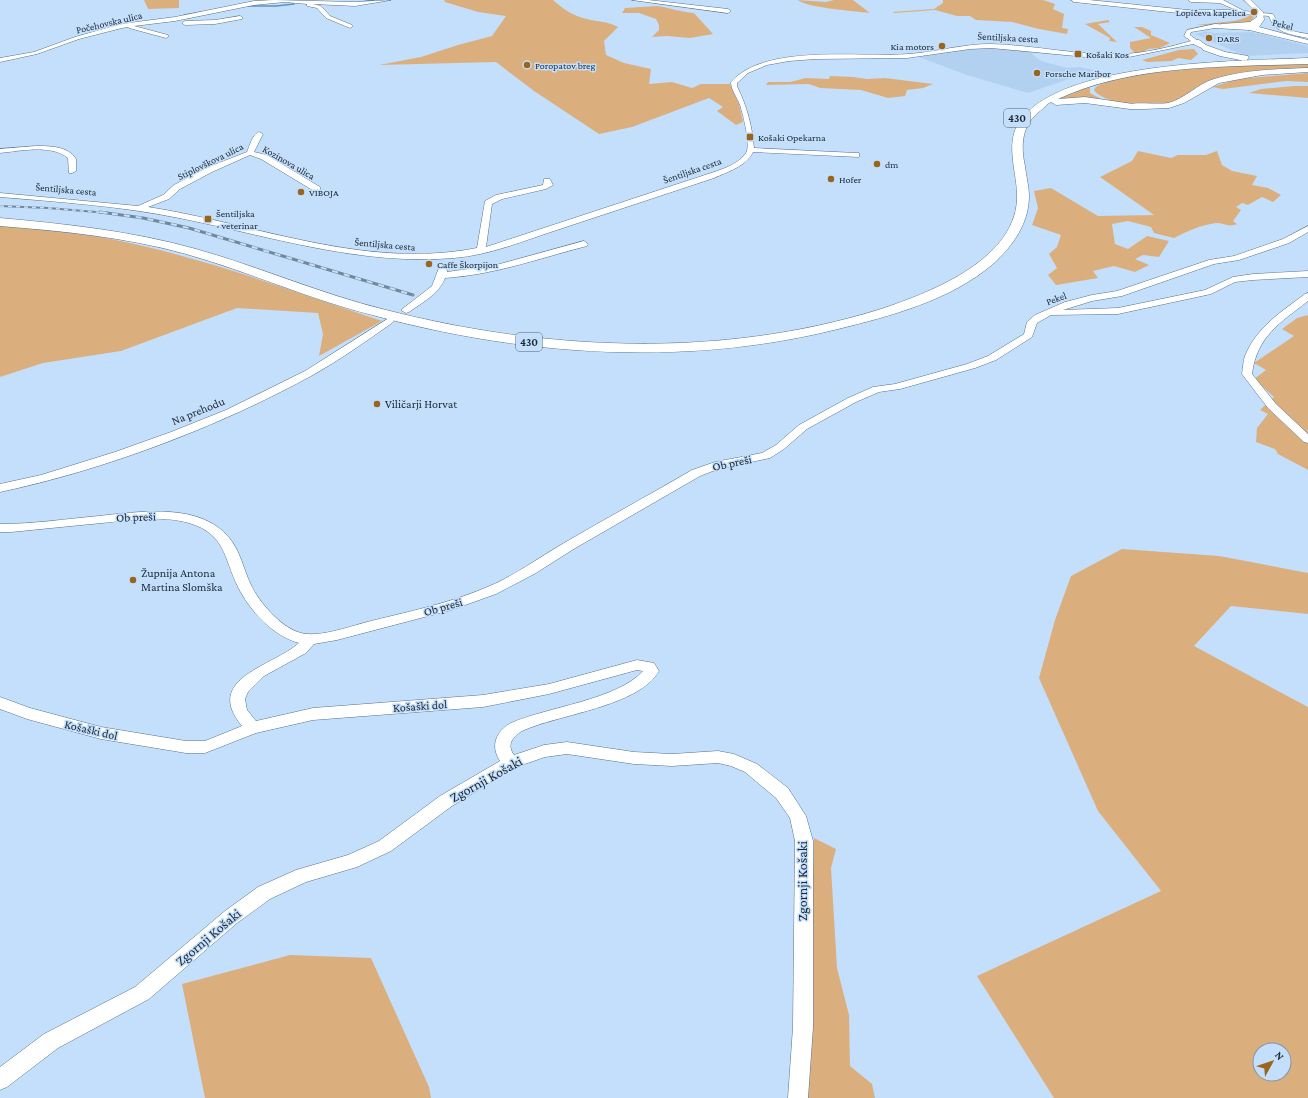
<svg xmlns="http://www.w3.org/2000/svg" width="1308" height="1098" viewBox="0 0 1308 1098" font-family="'Crimson Pro',serif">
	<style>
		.built { fill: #b2d0ef }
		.green { fill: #dbaf7d; fill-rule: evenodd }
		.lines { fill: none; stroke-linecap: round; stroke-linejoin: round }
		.stream { stroke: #6191c0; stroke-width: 1.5 }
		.minor-casing { stroke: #537291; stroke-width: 1 }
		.major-casing { stroke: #537291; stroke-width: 1 }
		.highway-casing { stroke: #537291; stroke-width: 1 }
		.minor { fill: #fff; fill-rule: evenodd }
		.major { fill: #fff; fill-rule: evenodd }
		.highway { fill: #fff; fill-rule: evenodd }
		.rail-far1-casing { stroke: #73879c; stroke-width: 2 }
		.rail-casing { stroke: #73879c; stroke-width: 3 }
		.rail-far1 { stroke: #c4dffb; stroke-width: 1.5; stroke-dasharray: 4; stroke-linecap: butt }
		.rail { stroke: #c4dffb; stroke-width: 2; stroke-dasharray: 6; stroke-linecap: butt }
		.poi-dot { fill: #99641b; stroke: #c4dffb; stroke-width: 1.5 }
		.labels { text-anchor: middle; stroke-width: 3; stroke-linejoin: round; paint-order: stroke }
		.far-poi-label { font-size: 10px; fill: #1c2835; stroke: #c4dffb; text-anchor: start }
		.far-street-label { font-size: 10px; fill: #1c2835; stroke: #c4dffb }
		.shield { fill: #c4dffb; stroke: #4e5f70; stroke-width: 1 }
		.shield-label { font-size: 11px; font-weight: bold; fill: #1c2835 }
		.poi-label { font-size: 12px; fill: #1c2835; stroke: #c4dffb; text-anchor: start }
		.street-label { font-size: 12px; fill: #1c2835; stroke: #c4dffb }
		.near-street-label { font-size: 14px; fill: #1c2835; stroke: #c4dffb }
	</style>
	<rect width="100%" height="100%" fill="#c4dffb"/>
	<!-- built -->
	<path class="built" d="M1204 31 1215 33 1253 32 1308 46V53L1245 56 1195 34 1205 32Z
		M989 48 1027 50 1041 61 1067 68 1079 67 1094 70 1028 93 967 75 919 57 964 49Z"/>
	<!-- green -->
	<path class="green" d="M144 0H179V8L148 9Z
		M444 0H553C563 9 573 16 587 19 598 22 607 21 618 27L604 41 606 55 624 63 651 69 649 84 672 82 692 88 701 84H730L739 104 743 122 736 125 717 111 723 107 709 98 632 127 599 134 534 91 496 62 379 65 421 57 458 45 492 36 506 16 478 12 445 2Z
		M798 0 826 2 834 0H853L870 13C855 11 807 8 798 0Z
		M943 0H1043L1055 4 1053 9 1064 14 1062 28 1068 29 1067 34 1039 29 1012 22 976 20 970 16H957L935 10 895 13 892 12 934 9 943 3Z
		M657 6C670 8 681 12 694 13L713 34 690 38 667 36 652 37 659 30V25L656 19 639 13H622L625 8Z
		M1253 14 1255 16 1250 22 1239 25H1196L1233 21 1242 19Z
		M1108 20 1110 22 1098 24 1117 42 1109 41 1110 38 1085 24Z
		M1134 27H1142L1151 31V35L1170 43 1160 48 1148 49 1143 52 1135 53 1130 48V42L1151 38Z
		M1194 49 1198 54 1191 60 1178 58 1172 61 1147 62 1142 60 1179 50Z
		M1308 62V70C1273 71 1238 75 1204 84 1193 87 1186 96 1176 101 1159 110 1105 106 1094 90 1102 69 1280 64 1308 62Z
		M1308 73V82L1286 81 1223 89 1212 87 1238 79Z
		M830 76 853 77 867 79 885 78 933 84 923 88 907 90 905 96 888 98 861 90 820 88 809 84 766 85 768 82H790L806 78 829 79Z
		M1090 86V93L1103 100 1053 102 1070 92Z
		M1294 86H1308V98L1249 93 1261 89Z
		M1138 151 1171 158 1178 155H1206L1217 151 1222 165 1232 171 1257 176 1252 185 1268 188 1281 195 1273 202 1262 197 1248 205 1242 203 1236 207 1241 210 1233 221 1237 224C1227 228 1224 222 1216 223 1201 225 1187 231 1174 238L1154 233 1151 227 1128 221 1112 224 1115 244 1128 249 1147 236 1169 241 1159 257 1143 255 1135 259 1149 265 1135 272 1114 266 1093 271 1098 278 1056 285 1048 275 1057 268 1049 254 1057 247 1061 235 1032 225 1038 208 1034 191 1051 188 1098 216 1154 215 1100 177 1132 161Z
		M0 226C133 230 257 279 382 321L319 356 323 334 318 313 237 308 121 351 43 363 0 377Z
		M1308 315V470L1278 454 1275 449 1256 442 1257 428 1268 414 1260 410 1274 397 1254 379 1266 370 1254 363 1294 336 1282 329 1297 318Z
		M1122 549 1219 556 1308 573V614L1231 606 1194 646 1308 707V1098H1054L977 976 1161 891 1098 811 1039 678 1055 620 1071 576ZM1260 1050H1284V1074H1260Z
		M814 838 836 849 831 868 837 968 849 1015 850 1066 872 1084 875 1098H807Z
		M290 955 371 958 429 1087 431 1098H205L182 984Z"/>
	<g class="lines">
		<!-- stream -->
		<path class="stream" d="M360 2 374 0
			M244 6H276L294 4
			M184 15 202 12"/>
		<defs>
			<path id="minor" d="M274 0 355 2 391 0 355 6 313 4 321 6 330 16 352 25 353 26 350 28 326 18 317 8 307 6V4L285 2 254 5 175 21 134 26 168 35V37L166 38 129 28 128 27 122 28 79 39 37 54 0 62V58L34 52 75 37 121 24 175 17 254 1Z
				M632 0H648L728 9 731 11 728 13Z
				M1071 0H1089L1188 10H1236L1220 3 1191 2 1188 0H1223L1244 11 1273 14C1281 30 1291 31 1308 34V38C1293 35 1274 33 1269 16L1243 14H1188L1074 2Z
				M240 16 242 17V19L215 24 185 25 182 23 185 21 215 20Z
				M1215 24 1249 26 1252 28 1249 30 1215 28 1191 32 1190 35 1198 41V43L1124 58 1086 57 991 48 970 49 907 58 815 59 789 61 767 65 748 73 737 83V86C747 107 752 125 754 148L856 153H859V157L753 152C747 166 727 172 714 178 663 195 611 212 560 229 525 240 491 255 454 258 360 266 270 236 179 218 120 206 60 202 0 197V193L138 206 163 195 174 185 206 168 247 152C250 145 252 135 259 132L263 134 254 152 267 155 320 187V191H314L261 159 250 155 212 172 180 189 169 199 148 207C257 224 365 270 477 248L485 201 496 195 543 185 544 179H550L553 185 546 189 502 199 492 204 486 247 708 174C720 170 738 165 746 153 751 145 743 114 740 105 737 97 731 90 731 82 765 43 861 58 909 54 936 52 963 44 990 44 1035 45 1078 56 1123 54 1145 53 1170 47 1191 41L1184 36 1187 30Z
				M36 146C50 146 68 146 76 159V171L72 173H69L68 158C51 144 20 151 0 153V149Z
				M1308 226V232L1289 243 1239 260 1214 264 1122 296 1092 301 1063 310 1118 308 1205 290 1233 277 1253 274 1308 271V277L1253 280 1235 282 1211 294 1118 314 1051 315 1037 323 1032 337 996 360 975 368 900 389 879 392 856 402 807 429 784 449 770 458 718 469 700 476 572 550 536 573 496 594 451 610 337 640 314 644 306 653 264 676 248 692 245 699 247 710 256 721 313 708 483 695 549 684 637 660 654 663 659 671C638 707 559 714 522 731 513 737 506 744 514 755L544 745 567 742 634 752 672 754 718 751 734 754 757 764 788 788 806 816 813 841V1027L808 1098H788L793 1027 795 841 790 818 776 798 745 772 731 766 718 763 672 766 634 764 567 754 545 757 516 767 452 806 391 851 357 867 306 882 270 899 237 923 149 999 58 1048 7 1087 0 1090V1067L44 1034 135 987 225 911 258 887 296 870 348 855 379 841 440 796 500 761C490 746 496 731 511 723 547 707 617 700 643 671L637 670 549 694 483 707 313 720 256 733 205 753H186L101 739 27 719 0 709V697L30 708 101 727 186 741H205L242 726C202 678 274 666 299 643 273 636 250 611 238 587 224 559 226 534 189 523 161 515 130 520 102 523 71 526 41 529 11 532H0V524C33 524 66 519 99 516 145 511 214 500 238 552 243 563 246 575 251 585 259 602 280 626 298 632 316 639 348 627 367 622 407 612 447 604 485 588 513 577 538 558 564 543 607 518 649 495 692 470L715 462 762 453 776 445 799 425 848 398 873 387 895 384 967 364 988 356 1024 334 1027 322 1035 315 1065 302 1092 295 1117 291 1209 260 1234 256 1283 239Z
				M584 241 588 244 587 246C540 258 494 275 445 278 439 294 423 302 409 312L406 313 401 310 432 286 440 265H446L447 272 496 265Z
				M1308 293V301C1280 323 1257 336 1252 374L1276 404 1308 434V443L1304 442 1268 408 1242 374C1243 368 1243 361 1245 356 1256 328 1282 311 1305 294Z
				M389 318 392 319 394 321 392 323C366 341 340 360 311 376 218 427 104 470 0 492V484L41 475 115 452 171 432 226 410 305 371Z"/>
			<path id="major" d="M1244 0H1251L1263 12 1264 20 1259 27 1308 40V44L1245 29V27L1221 28V24L1250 22 1257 17V13Z
				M1193 40H1199L1210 48 1206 50 1193 44Z
				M1308 68V72L1262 75 1219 83 1184 103 1169 108 1143 109H1130L1126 106C1131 101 1158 105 1168 103 1185 99 1197 84 1214 79 1244 70 1277 69 1308 68Z"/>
			<path id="highway" d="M1206 45 1225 52 1248 56 1249 58 1245 61 1220 56 1203 50 1202 48Z
				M1308 58V64C1227 67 1133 64 1058 99L1085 97 1133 104 1135 106 1130 109 1085 103 1056 105 1051 102 1049 103C1042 110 1032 116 1028 125 1021 137 1022 153 1025 166 1026 176 1029 186 1029 196 1029 223 1013 246 993 264 951 300 891 316 838 329 686 367 526 356 376 316 311 300 250 272 186 254 125 237 62 231 0 226V218C66 224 132 231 196 249 260 267 321 294 386 310 547 351 721 359 881 309 932 292 1020 258 1017 193 1016 169 1005 142 1020 121 1061 61 1240 61 1308 58Z"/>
		</defs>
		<!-- minor casing -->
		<use href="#minor" class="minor-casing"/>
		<!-- major casing -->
		<use href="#major" class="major-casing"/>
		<!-- highway casing -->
		<use href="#highway" class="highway-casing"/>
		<!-- minor -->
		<use href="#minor" class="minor"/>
		<!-- major -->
		<use href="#major" class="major"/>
		<!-- highway -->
		<use href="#highway" class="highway"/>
		<defs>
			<path id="rail-far1" d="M0 206 48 208 108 213"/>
			<path id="rail" d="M100 212 143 218 189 228 413 295"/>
		</defs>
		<!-- rail-far1 casing -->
		<use href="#rail-far1" class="rail-far1-casing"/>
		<!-- rail casing -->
		<use href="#rail" class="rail-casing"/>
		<!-- rail-far1 -->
		<use href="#rail-far1" class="rail-far1"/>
		<!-- rail -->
		<use href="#rail" class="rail"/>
	</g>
	<!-- markers -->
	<g class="poi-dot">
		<circle cx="1254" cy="12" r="4"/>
		<circle cx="1209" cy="38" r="4"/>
		<circle cx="942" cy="46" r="4"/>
		<rect x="1074" y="50" width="8" height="8" rx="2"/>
		<circle cx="527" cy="65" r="4"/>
		<circle cx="1037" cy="73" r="4"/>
		<rect x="746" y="133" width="8" height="8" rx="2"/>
		<circle cx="877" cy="164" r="4"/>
		<circle cx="831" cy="179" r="4"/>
		<circle cx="301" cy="192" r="4"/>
		<rect x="204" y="215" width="8" height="8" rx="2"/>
		<circle cx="429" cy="264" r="4"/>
		<circle cx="377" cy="404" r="4"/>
		<circle cx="133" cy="580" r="4"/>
	</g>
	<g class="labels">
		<!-- far-poi labels -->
		<g class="far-poi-label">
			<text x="1246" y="16" text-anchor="end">Lopičeva kapelica</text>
			<text x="1217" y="42">DARS</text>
			<text x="934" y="50" text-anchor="end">Kia motors</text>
			<text x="1086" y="58">Košaki Kos</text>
			<text x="535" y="69">Poropatov breg</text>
			<text x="1045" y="77">Porsche Maribor</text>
			<text x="758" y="141">Košaki Opekarna</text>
			<text x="885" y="168">dm</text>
			<text x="839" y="183">Hofer</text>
			<text x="309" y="196">VIBOJA</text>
			<text x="216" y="217">Šentiljska<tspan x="216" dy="12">- veterinar</tspan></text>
			<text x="437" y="268">Caffe Škorpijon</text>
		</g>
		<!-- far-street labels -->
		<g class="far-street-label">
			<text transform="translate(109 22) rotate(-13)" y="4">Počehovska ulica</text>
			<text transform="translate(1283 24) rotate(14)" y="4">Pekel</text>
			<text transform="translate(1008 37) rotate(3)" y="4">Šentiljska cesta</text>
			<text transform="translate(210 161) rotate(-26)" y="4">Stiplovškova ulica</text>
			<text transform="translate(289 162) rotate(30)" y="4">Kozinova ulica</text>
			<text transform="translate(692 170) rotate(-19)" y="4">Šentiljska cesta</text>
			<text transform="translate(66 189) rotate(5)" y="4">Šentiljska cesta</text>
			<text transform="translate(385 244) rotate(5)" y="4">Šentiljska cesta</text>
			<text transform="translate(1056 298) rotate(-21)" y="4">Pekel</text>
		</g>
		<!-- shield labels -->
		<g class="shield">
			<rect x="1004" y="109" width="26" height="18" rx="3"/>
			<rect x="516" y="333" width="26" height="18" rx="3"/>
		</g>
		<g class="shield-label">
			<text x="1017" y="122">430</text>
			<text x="529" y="346">430</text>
		</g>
		<!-- poi labels -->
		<g class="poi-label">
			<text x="385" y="408">Viličarji Horvat</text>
			<text x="141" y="577">Župnija Antona<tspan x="141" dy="14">Martina Slomška</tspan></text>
		</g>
		<!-- street labels -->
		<g class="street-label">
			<text transform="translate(198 411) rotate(-22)" y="4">Na prehodu</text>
			<text transform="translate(732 463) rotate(-12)" y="4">Ob preši</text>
			<text transform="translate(136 517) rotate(-2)" y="4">Ob preši</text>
			<text transform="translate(443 607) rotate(-16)" y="4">Ob preši</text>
			<text transform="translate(420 706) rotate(-4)" y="4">Košaški dol</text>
			<text transform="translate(91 730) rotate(13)" y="4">Košaški dol</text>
		</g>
		<!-- near-street labels -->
		<g class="near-street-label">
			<text transform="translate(486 779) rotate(-29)" y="5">Zgornji Košaki</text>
			<text transform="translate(802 881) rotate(-90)" y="5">Zgornji Košaki</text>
			<text transform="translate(208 937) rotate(-40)" y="5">Zgornji Košaki</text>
		</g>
	</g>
	<!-- north arrow -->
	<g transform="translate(1272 1062) rotate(50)"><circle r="19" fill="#c4dffb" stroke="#8196ac"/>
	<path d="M0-3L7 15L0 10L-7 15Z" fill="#99641b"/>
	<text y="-6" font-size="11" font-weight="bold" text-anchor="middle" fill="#1c2835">N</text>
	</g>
</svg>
